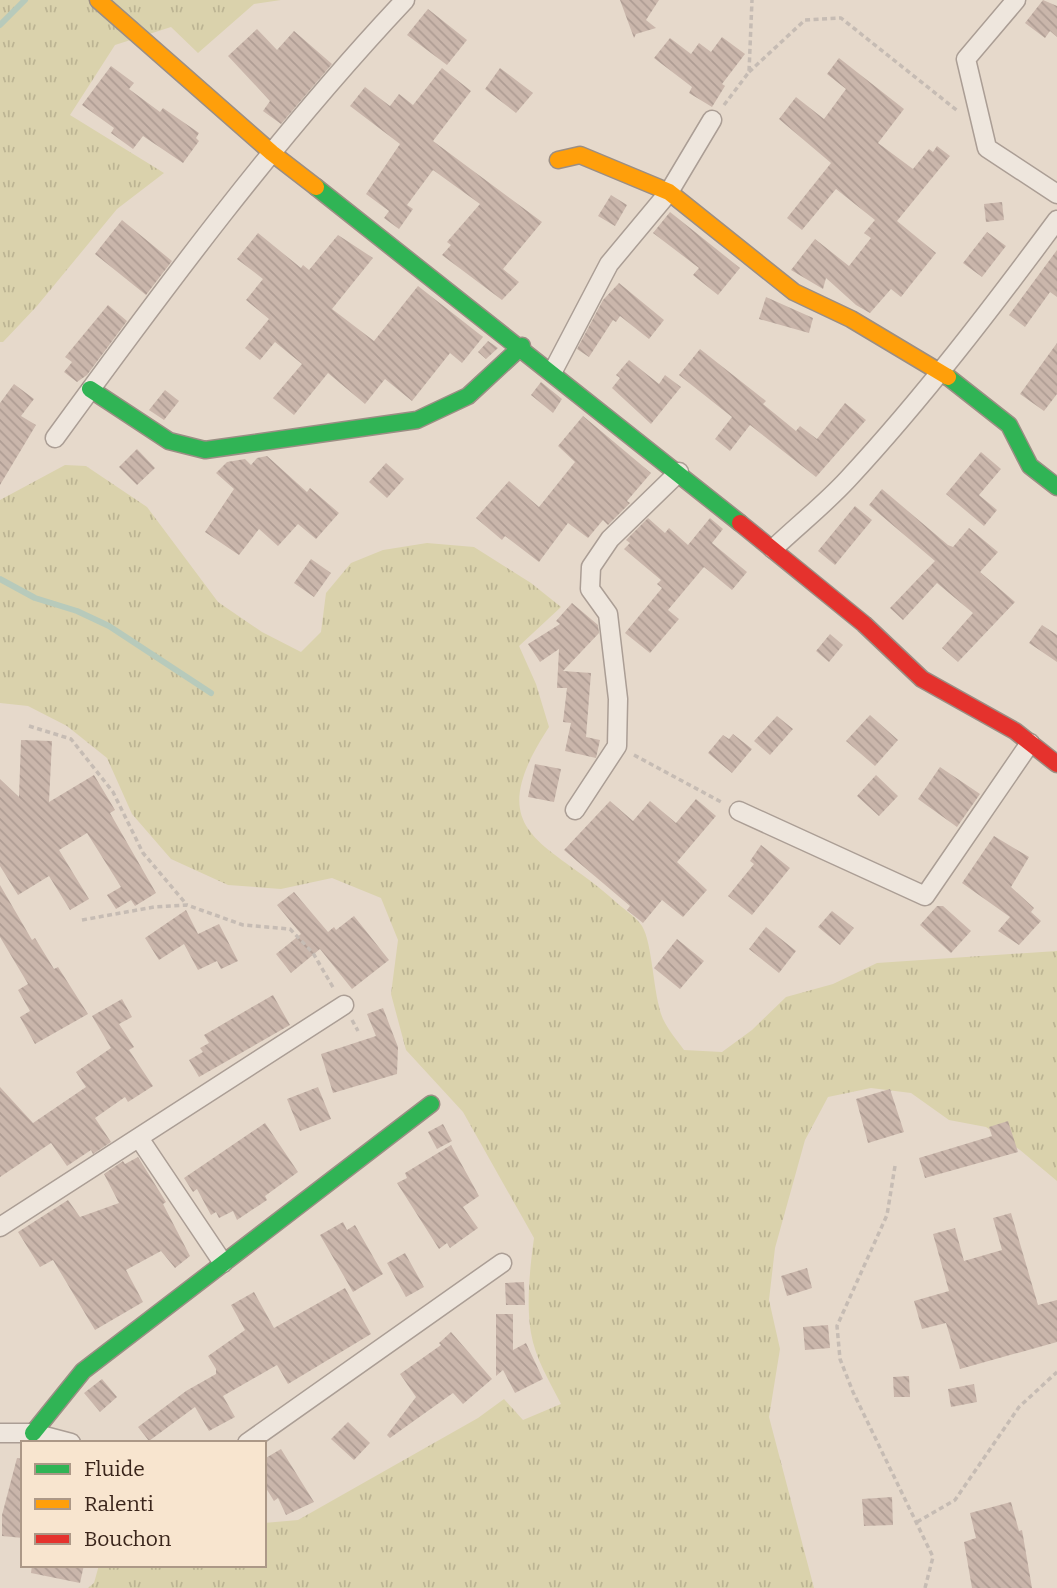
<svg xmlns="http://www.w3.org/2000/svg" width="1057" height="1588" viewBox="0 0 1057 1588" font-family="Bitter,serif">
	<style>
		.grass { fill: url(#grass-tufts) }
		.lines { fill: none; stroke-linecap: round; stroke-linejoin: round }
		.stream { stroke: #b7cabb; stroke-width: 6 }
		.building { fill: url(#building-back-hatch) }
		.street-casing { stroke: #ab9e95; stroke-width: 21 }
		.fast-casing { stroke: #9b8e84; stroke-width: 19 }
		.slow-casing { stroke: #9b8e84; stroke-width: 19 }
		.jam-casing { stroke: #9b8e84; stroke-width: 19 }
		.path { stroke: #c6bcb4; stroke-width: 3.5; stroke-dasharray: 5 3.5; stroke-linecap: butt }
		.street { stroke: #eee6dd; stroke-width: 18 }
		.fast { stroke: #30b455; stroke-width: 16 }
		.slow { stroke: #ff9f0a; stroke-width: 16 }
		.jam { stroke: #e5322d; stroke-width: 16 }
	</style>
	<defs>
		<pattern id="grass-tufts" width="24" height="20" patternUnits="userSpaceOnUse" patternTransform="scale(1.75)"><rect width="24" height="20" fill="#dad2ac"/><path d="M3 7l-1-3M5 7V3M7 7l1-3M15 17l-1-3M17 17v-4M19 17l1-3" fill="none" stroke="#bcb493"/></pattern>
		<pattern id="building-back-hatch" width="6" height="6" patternUnits="userSpaceOnUse" patternTransform="scale(1.75)"><rect width="6" height="6" fill="#cab6ab"/><path d="M-1 5l2 2M0 0l6 6M5-1l2 2" fill="none" stroke="#ae9c93"/></pattern>
	</defs>
	<rect width="100%" height="100%" fill="#e6d9cb"/>
	<!-- grass -->
	<path class="grass" d="M0 0H281L254 4 198 53 171 27 115 45 70 115 164 173 117 209 37 306 3 342H0Z
		M65 465 86 466 147 507 218 602 262 632 301 652 321 632 326 593 351 563 383 550 427 543 474 547 531 583 561 607 519 646 536 684 549 727C477 837 550 840 618 904 625 910 637 918 642 926 653 944 653 996 663 1019 668 1030 677 1040 684 1050L722 1052 752 1030 786 997 833 984 877 963 1057 951V1181L1020 1150 986 1127 949 1120 911 1093 871 1088 828 1097 805 1140 775 1248 769 1300 780 1349 769 1417 814 1588H88L94 1583 99 1565H264V1523L298 1520 478 1418 504 1399 523 1420 561 1404C550 1382 535 1358 531 1333 526 1304 530 1267 534 1238L463 1112 406 1050 391 994 398 940 381 898 332 878 281 889 228 885 171 859 132 814 107 758 67 726 28 706 0 703V500Z"/>
	<g class="lines">
		<!-- stream -->
		<path class="stream" d="M0 25 25 0
			M0 579 35 598 77 611 109 626 211 693"/>
	</g>
	<!-- building -->
	<path class="building" d="M620 0H659L646 20 656 28 636 34 634 38Z
		M1043 0 1057 6V37L1050 31 1045 38 1025 23Z
		M428 9 467 40 447 65 407 35Z
		M257 29 277 50 294 31 332 64 281 124 263 111 270 101 228 56Z
		M722 37 745 54 722 84 725 86 712 107 689 93 692 87 654 58 670 38 691 54 699 43 711 52Z
		M839 58 904 109 878 143 913 169 929 149 933 152 937 146 950 156 897 221 936 253 901 297 891 289 870 313 856 305 826 278 823 289 791 270 815 239 849 266 871 238 864 233 875 220 836 189 802 230 787 218 831 163 779 119 796 97 824 119 846 89 827 74Z
		M111 66 134 83 129 89 160 112 163 108 199 133 196 138 199 141 183 163 143 136 133 149 111 133 114 128 82 105Z
		M442 68 471 91 433 141 542 222 503 269 519 282 502 300 442 255 451 245 447 242 480 204 433 170 407 205 413 209 399 229 384 218 389 211 366 194 400 144 350 106 365 87 390 106 399 94 413 105Z
		M500 68 533 93 516 113 485 89Z
		M611 195 627 205 615 226 598 216Z
		M1002 202 1004 220 986 222 984 204Z
		M670 212 740 268 718 295 693 275 699 268 653 233Z
		M122 220 172 261 146 295 95 254Z
		M987 232 1006 246 982 277 963 263Z
		M258 233 301 268 303 265 309 270 338 235 373 258 332 309 374 341 418 286 483 337 462 363 450 353 412 401 385 379 365 404 328 373 294 415 273 398 302 364 275 342 260 360 245 348 269 319 246 300 263 279 237 259Z
		M1057 250V297L1050 292 1025 327 1009 315Z
		M619 283 664 320 649 339 620 316 616 322 613 320 589 357 577 349 603 300Z
		M766 297 813 318 809 333 759 319Z
		M108 305 127 321 87 375 77 382 64 372 72 362 65 357Z
		M488 341 498 348 486 359 478 352Z
		M1057 343V394L1044 411 1020 394Z
		M700 349 766 401 763 404 796 431 800 426 817 439 845 403 866 420 816 477 750 425 730 451 715 439 732 417 679 375Z
		M629 360 659 384 665 375 681 387 651 424 612 388 620 378 616 375Z
		M541 382 562 399 553 413 531 395Z
		M14 384 34 399 21 416 36 425 0 485V403Z
		M165 390 179 401 164 420 149 410Z
		M583 416 651 473 627 501 630 503 608 525 603 520 588 538 568 523 539 562 505 536 502 540 476 518 509 481 539 507 575 462 558 446Z
		M137 449 155 468 137 485 119 467Z
		M981 452 1001 469 979 495 997 510 984 526 946 494Z
		M267 456 307 492 310 488 339 513 316 539 298 524 278 546 259 529 239 555 205 532 234 489 216 473 227 462 245 459 251 465 257 458Z
		M386 463 404 479 387 498 369 482Z
		M882 489 948 545 953 547 969 528 998 552 980 572 1015 602 958 662 942 648 973 613 937 583 903 620 890 608 935 561 869 505Z
		M855 506 872 520 835 565 818 551Z
		M648 518 665 533 669 528 688 545 710 518 723 529 712 543 747 572 732 590 704 567 668 610 679 619 650 653 625 633 662 588 657 584 661 580 624 549 630 543 626 540Z
		M311 559 331 573 314 597 294 583Z
		M572 603 598 625 599 633 563 671 591 673 586 737 600 740 596 758 565 751 571 723 563 722 567 688H557L559 649 540 662 528 644 560 624 556 621Z
		M1042 625 1057 635V662L1029 643Z
		M830 634 843 645 829 662 816 651Z
		M870 715 898 740 875 766 846 741Z
		M777 716 793 729 770 755 754 741Z
		M733 734 752 749 732 773 708 753 723 735 729 739Z
		M21 740 52 741 49 802 94 775 115 810 110 813 156 893 135 906 131 900 116 909 107 895 121 887 87 833 59 850 89 899 70 910 49 876 18 895 0 866V779L19 797Z
		M535 764 561 769 554 802 528 797Z
		M940 767 980 794 957 827 918 799Z
		M876 775 898 796 879 816 857 796Z
		M696 799 716 816 677 862 707 890 683 917 662 900 643 923 627 910 630 906 564 850 610 801 633 821 650 801 676 823Z
		M994 836 1029 857 1011 887 1034 908 1031 912 1041 921 1019 945 998 931 1010 917 962 883Z
		M761 845 790 868 752 915 728 896 754 864 750 861Z
		M0 885 32 940 35 938 54 969 58 967 88 1014 35 1044 20 1017 30 1011 18 990 28 984 0 937Z
		M294 892 328 932 334 927 336 930 354 916 389 960 352 989 320 949 291 973 276 954 301 934 277 905Z
		M937 906H943L971 931 951 953 920 925Z
		M186 910 198 934 219 924 238 961 221 969 217 961 198 970 184 944 159 960 145 938Z
		M832 911 854 928 840 945 818 927Z
		M766 927 796 951 779 973 749 949Z
		M677 939 704 961 680 989 654 968Z
		M273 995 290 1025 199 1077 189 1060 203 1052 200 1048 209 1043 204 1035Z
		M122 999 132 1017 119 1024 134 1047 129 1050 153 1086 128 1102 125 1097 95 1118 111 1142 93 1154 91 1150 67 1166 51 1143 0 1177V1087L33 1123 86 1087 76 1072 111 1048 92 1016Z
		M383 1008 398 1047 397 1074 333 1093 321 1054 376 1036 367 1014Z
		M318 1087 331 1119 300 1131 287 1099Z
		M890 1089 904 1132 868 1143 856 1099Z
		M1008 1121 1018 1152 925 1178 919 1158 992 1136 989 1127Z
		M265 1123 298 1172 265 1196 267 1200 237 1220 233 1211 219 1218 216 1212 211 1215 197 1189 193 1192 184 1178Z
		M443 1124 452 1141 437 1149 428 1132Z
		M451 1145 479 1196 463 1207 478 1228 450 1248 447 1243 439 1249 397 1183 407 1178 405 1173Z
		M138 1157 166 1202 163 1204 190 1256 175 1268 161 1251 126 1270 143 1302 95 1330 53 1260 40 1267 18 1232 68 1200 80 1217 119 1203 104 1174 123 1161 125 1164Z
		M1011 1213 1038 1305 1057 1300V1342L960 1369 946 1323 922 1329 914 1301 949 1291 933 1234 955 1228 964 1261 1002 1250 993 1218Z
		M343 1222 347 1230 355 1225 383 1274 353 1292 320 1235Z
		M405 1253 424 1287 406 1297 387 1263Z
		M807 1268 812 1288 787 1296 781 1276Z
		M524 1282 525 1305H506L505 1283Z
		M345 1288 371 1334 288 1384 277 1365 223 1396 235 1417 209 1431 195 1407 149 1441 138 1427 186 1391 216 1374V1369L208 1356 245 1330 231 1305 254 1292 274 1328Z
		M496 1314H513V1350L526 1343 543 1379 515 1393 503 1370 496 1376Z
		M828 1325 830 1348 805 1350 803 1327Z
		M451 1332 492 1379 463 1404 453 1393 390 1438 387 1435 416 1397 400 1374 441 1345 439 1343Z
		M909 1376 910 1397H894L893 1377Z
		M102 1379 117 1397 100 1412 84 1393Z
		M974 1384 977 1402 951 1407 948 1389Z
		M348 1422 370 1443 354 1460 331 1439Z
		M281 1449 314 1502 286 1515 278 1498 274 1501 264 1485V1459Z
		M17 1458 23 1459V1538L2 1536V1515Z
		M892 1497 893 1525 864 1526 862 1499Z
		M1011 1502 1019 1531 1022 1530 1032 1588H972L964 1542 976 1538 970 1513Z
		M32 1565H84L80 1583 31 1573Z"/>
	<g class="lines">
		<defs>
			<path id="street" d="M1016 0 966 59 987 148 1057 194
				M553 371 609 264 669 192 712 120
				M55 438C165 287 277 136 405 0
				M773 549C797 526 825 504 848 479 923 398 991 309 1057 220
				M575 810 617 746 618 699 608 614 590 589 591 567 610 539 679 472
				M739 811 925 896 1030 743
				M139 1138 223 1263
				M0 1227 344 1005
				M0 1433H33L71 1443
				M247 1443 502 1263"/>
			<path id="fast" d="M316 187 740 523
				M948 377 1009 425 1030 466 1057 487
				M90 389 169 441 205 450 417 420 468 396 522 346
				M33 1433 83 1371 431 1104"/>
			<path id="slow" d="M98 0 272 153 316 187
				M558 160 580 155 669 192 794 292 851 319 948 377"/>
			<path id="jam" d="M740 523 864 624 922 679 1015 731 1057 764"/>
		</defs>
		<!-- street casing -->
		<use href="#street" class="street-casing"/>
		<!-- fast casing -->
		<use href="#fast" class="fast-casing"/>
		<!-- slow casing -->
		<use href="#slow" class="slow-casing"/>
		<!-- jam casing -->
		<use href="#jam" class="jam-casing"/>
		<!-- path -->
		<path class="path" d="M749 72 805 20 841 18 959 112
			M724 105 749 72 752 0
			M29 726 71 739 113 792 143 853 187 905
			M634 755 723 803
			M82 920 154 907 187 905 243 925 290 929 313 953 334 989
			M352 1020 358 1031
			M895 1166 887 1215 837 1326 840 1359 853 1392 933 1557 925 1588
			M917 1522 955 1500 1019 1407 1057 1372"/>
		<!-- street -->
		<use href="#street" class="street"/>
		<!-- fast -->
		<use href="#fast" class="fast"/>
		<!-- slow -->
		<use href="#slow" class="slow"/>
		<!-- jam -->
		<use href="#jam" class="jam"/>
	</g>
	<!-- legend -->
	<rect x="21" y="1441" width="245" height="126" fill="#f8e5cf" stroke="#ac9887" stroke-width="2"/>
	<rect x="35" y="1464" width="35" height="10" fill="#30b455" stroke="#ac9887" stroke-width="2"/>
	<text x="84" y="1476" font-size="21" fill="#3a251b">Fluide</text>
	<rect x="35" y="1499" width="35" height="10" fill="#ff9f0a" stroke="#ac9887" stroke-width="2"/>
	<text x="84" y="1511" font-size="21" fill="#3a251b">Ralenti</text>
	<rect x="35" y="1534" width="35" height="10" fill="#e5322d" stroke="#ac9887" stroke-width="2"/>
	<text x="84" y="1546" font-size="21" fill="#3a251b">Bouchon</text>
</svg>
